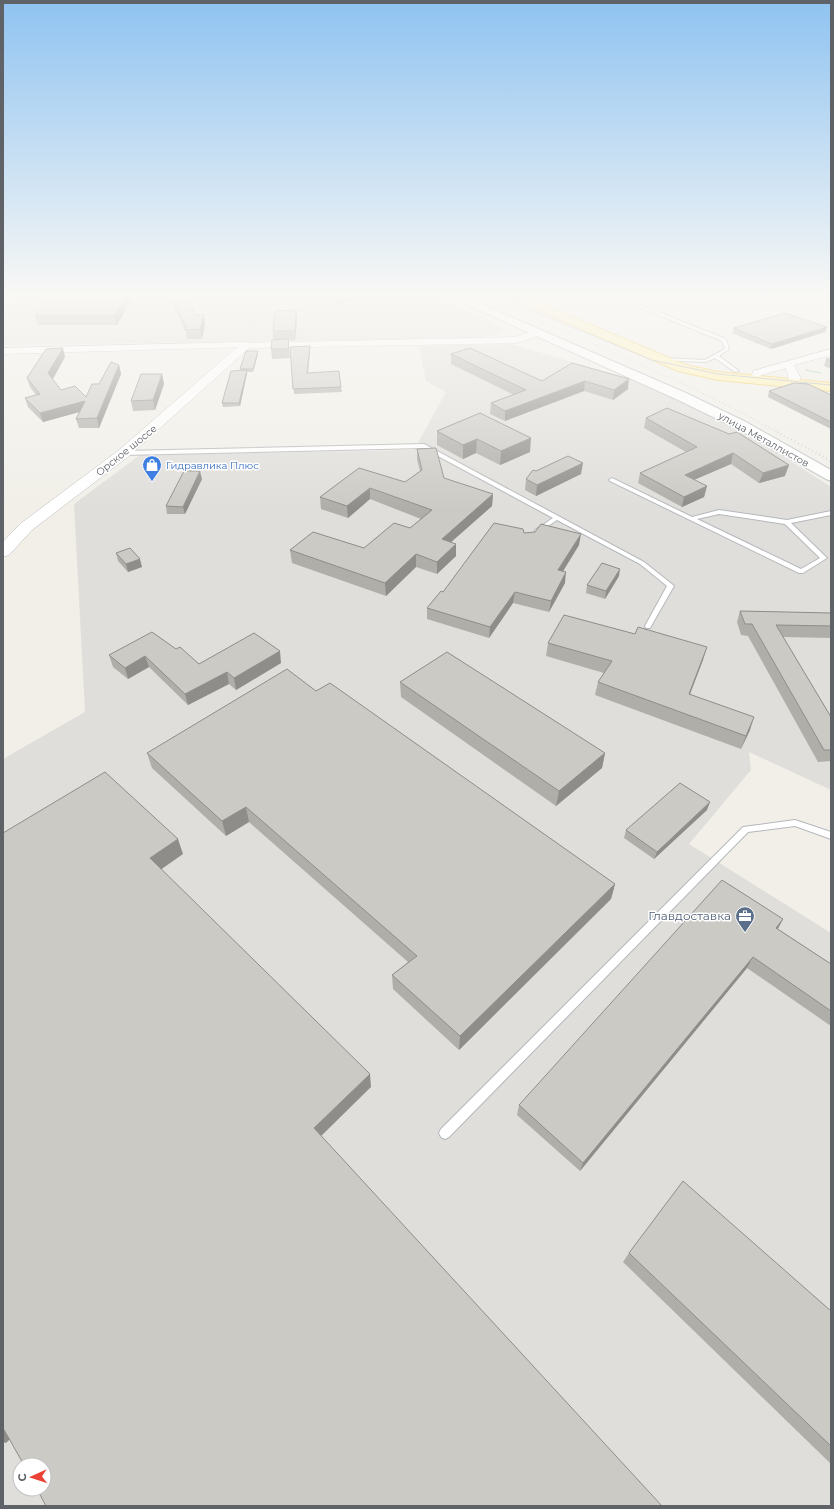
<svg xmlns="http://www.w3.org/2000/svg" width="834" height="1509" viewBox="0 0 834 1509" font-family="Montserrat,sans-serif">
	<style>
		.industrial { fill: #e0deda; fill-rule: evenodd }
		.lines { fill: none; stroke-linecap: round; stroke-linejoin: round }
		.service-casing { stroke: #b5b8bc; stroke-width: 2 }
		.minor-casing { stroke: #b5b8bc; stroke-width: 1 }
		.tertiary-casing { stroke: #b5b8bc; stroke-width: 1 }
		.secondary-casing { stroke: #b6babf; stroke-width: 2 }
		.primary-casing { stroke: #f2c960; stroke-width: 2 }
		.path { stroke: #9cc7a9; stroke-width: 1.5; stroke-dasharray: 2.5 1; stroke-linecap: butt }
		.service { fill: #fff; fill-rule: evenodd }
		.minor { fill: #fff; fill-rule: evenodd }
		.tertiary { fill: #fff; fill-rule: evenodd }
		.secondary { fill: #fff; fill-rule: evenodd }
		.primary { fill: #fff2af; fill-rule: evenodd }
		.tram { stroke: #b6b7b8; stroke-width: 1 }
		.rail-far1 { stroke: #b6b7b8; stroke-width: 1.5; stroke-dasharray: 0.5 3; stroke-linecap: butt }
		.rail { stroke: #b6b7b8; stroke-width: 2; stroke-dasharray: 0.5 3.5; stroke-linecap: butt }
		.wall { fill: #afaea9 }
		.shaded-wall { fill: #8f8d8a }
		.building { fill: #cccac5; stroke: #8f8d8a }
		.labels { text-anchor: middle; stroke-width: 3; stroke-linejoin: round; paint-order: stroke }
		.far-street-label { font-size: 10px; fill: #5f6368; stroke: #fff }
		.far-shop-label { font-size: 10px; fill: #366cbe; stroke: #fff; text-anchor: start }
		.service-label { font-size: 12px; fill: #4e5e75; stroke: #fff; text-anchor: end }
	</style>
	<rect width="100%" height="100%" fill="#f1efe8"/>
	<!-- industrial -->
	<path class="industrial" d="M14 297H438L497 323 494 324 505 330 496 332 497 334 479 338 3 345V309Z
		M511 344 637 381 689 403 745 432 831 487V790L749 752 751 770 689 844 831 933V1506H3V759L85 712 74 504 140 455 414 450 446 392 426 381 419 346ZM20 1465H44V1489H20Z"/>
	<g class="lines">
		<defs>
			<path id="service" d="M614 297H620L726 339 729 349 719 356 739 371 735 372 715 358 706 362 661 360V359L663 358 705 360 725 349 722 341Z
				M424 444 644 562 673 585 674 586 650 628H646L645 626 667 586 640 564 557 520 539 532H535V530L553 518 423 448 124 455 121 453 124 451Z
				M612 478 692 517 719 510 787 520 831 511V515L791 523 827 558 803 573H799L610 481 609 480ZM719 514 785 524 820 558 801 569 697 519Z
				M795 820 831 832V839L795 826 748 832 449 1137 445 1139 441 1137 439 1133 441 1129 743 827Z"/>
			<path id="minor" d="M246 342 251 345 249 347 3 354V348Z
				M831 349V355L794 365 800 377 799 386H791L786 368 761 375 760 382 756 383 751 380 753 371Z"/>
			<path id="tertiary" d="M536 330 540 331 542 333 540 335 517 343 249 348 129 456 32 530 9 555 3 557V542L20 524 119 450 242 343 516 337Z"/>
			<path id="secondary" d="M450 297H465L686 393 746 422 831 470V481L826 479 736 428 676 399Z"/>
			<path id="primary" d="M509 297H524L686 365 718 372 831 383V391L718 380 678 371Z"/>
		</defs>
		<!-- service casing -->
		<use href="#service" class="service-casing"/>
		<!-- minor casing -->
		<use href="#minor" class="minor-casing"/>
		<!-- tertiary casing -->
		<use href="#tertiary" class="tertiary-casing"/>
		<!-- secondary casing -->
		<use href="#secondary" class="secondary-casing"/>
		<!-- primary casing -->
		<use href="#primary" class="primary-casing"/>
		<!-- path -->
		<path class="path" d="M806 370 821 373"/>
		<!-- service -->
		<use href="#service" class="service"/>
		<!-- minor -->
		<use href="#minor" class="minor"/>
		<!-- tertiary -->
		<use href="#tertiary" class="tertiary"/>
		<!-- secondary -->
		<use href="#secondary" class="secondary"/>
		<!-- primary -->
		<use href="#primary" class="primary"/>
		<!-- tram -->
		<path class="tram" d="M499 297 652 360 718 374 831 385"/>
		<!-- rail-far1 -->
		<path class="rail-far1" d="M486 297C584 340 685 381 779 433"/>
		<!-- rail -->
		<path class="rail" d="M777 432 831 461"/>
	</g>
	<!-- wall -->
	<path class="wall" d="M52 297H133L117 325H38L35 316Z
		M323 297H358V298L338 304Z
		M174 300 196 315 205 324 202 339H187L186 332 175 309Z
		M296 310 297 319 295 340H288L290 358 272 359 271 349 273 340V331Z
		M827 327 825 332 771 349 732 333 734 328Z
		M310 346V351L308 373 341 387 342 392 294 394 290 347Z
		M258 354 253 372H247L240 406 223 407 222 403 241 370 240 369Z
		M451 354 542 381 572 363 628 389 613 400 584 391 505 421 490 414 491 403 514 395 451 364Z
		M65 357 53 379 61 390 86 397 119 365 121 374 99 428H79L76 419 79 412 43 422 28 407 25 398 36 395 30 387 27 378Z
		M831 358V369L824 366 826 359Z
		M162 374 164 384 155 410 133 411 131 401Z
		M769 391 831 395V429L768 397Z
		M667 408 785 476 759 483 731 464 694 480 707 486 704 497 682 507 638 483 640 473 686 452 644 428 646 418Z
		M480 413 530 452 500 465 476 453 463 459 437 445V431Z
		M417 449 444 478 493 494 492 506 451 542 456 556 437 574 416 567 386 596 292 563 290 550 364 548 410 528 421 519 370 499 348 518 321 509 320 497 359 468 405 482 420 471 417 460Z
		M536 471 581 474 536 496 525 490 526 479Z
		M202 479 185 514H167L166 506Z
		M524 533 579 545 563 571 565 583 549 612 513 603 489 638 427 619V608L443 592Z
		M116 553 142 567 128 572 118 561Z
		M619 576 605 599 586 593 587 585Z
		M740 611 831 613V638L783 637 831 717V761L818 762 748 636 741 635 737 622Z
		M548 643 703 660 690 694 750 730 741 749 595 695 598 682 604 673 546 656Z
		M176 649 199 664 281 663 236 690 229 684 188 705 149 667 128 679 113 667 109 655Z
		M400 682 605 753 602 768 556 806 401 697Z
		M316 691 615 884 611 899 459 1050 393 989 392 975 408 962 249 822 226 836 152 768 147 753Z
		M707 810 654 859 624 838 626 830Z
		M783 919 778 929 831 964V1026L747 968 580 1171 517 1115 519 1105Z
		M629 1253 831 1311V1464L623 1262Z"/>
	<!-- shaded-wall -->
	<path class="shaded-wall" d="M126 297H133L117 325 114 316Z
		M337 297H358V298L338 304Z
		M296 310 297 319 295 340V331Z
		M204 315 205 324 202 339 200 329Z
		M827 327 825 332 771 349 772 344Z
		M310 346V351L307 378V373Z
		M63 348 65 357 51 382 48 373Z
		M258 351V354L253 372V369Z
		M119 365 121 374 99 428 97 418Z
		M247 370V374L240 406 239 403Z
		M162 374 164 384 155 410 153 400Z
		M629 379 628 389 613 400 614 390Z
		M585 381 584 391 505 421V411Z
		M85 401 87 410 43 422 40 413Z
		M531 438 530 452 500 465 501 451Z
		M477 439 476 453 463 459V445Z
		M733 453 731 464 682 485 685 475Z
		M583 463 581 474 536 496 537 485Z
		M789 465 785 476 759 483 763 473Z
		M200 471 202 479 185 514 183 507Z
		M707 486 704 497 682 507 684 497Z
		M370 488V499L348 518 347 506Z
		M493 494 492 506 441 551 442 539Z
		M581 534 579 545 557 581 558 570Z
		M456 544V556L437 574V562Z
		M416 554V567L386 596 385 583Z
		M140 559 142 567 128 572 126 564Z
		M620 569 619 576 605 599 606 591Z
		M566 572 565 583 549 612 551 601Z
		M515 592 513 603 489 638 490 627Z
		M707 647 703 660 685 707 689 694Z
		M280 651 281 663 236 690 234 678Z
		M145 656 149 667 128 679 125 668Z
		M227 672 229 684 188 705 185 694Z
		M754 717 750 730 741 749 746 736Z
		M605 753 602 768 556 806 559 791Z
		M710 802 707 810 654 859 657 852Z
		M246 807 249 822 226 836 222 821Z
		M178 839 183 854 156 873 150 858Z
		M615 884 611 899 459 1050 460 1036Z
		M783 919 777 930 776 928Z
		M753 957 747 968 580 1171 583 1163Z
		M370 1074 371 1087 317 1140 314 1128Z
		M3 1428 16 1433 6 1443 3 1442Z"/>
	<!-- building -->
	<path class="building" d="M52 297H126L114 316H35Z
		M188 298 196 315H204L200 329 185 330 186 327 174 300Z
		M296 310 295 331H273L275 311Z
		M785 313 827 327 772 344 734 328Z
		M288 339 289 349H271L272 340Z
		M310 346 307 373 339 371 341 387 293 389 290 347Z
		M63 348 48 373 61 390 75 386 86 397 92 384H99L111 362 119 365 97 418 76 419 85 401 40 413 25 398 40 394 27 378 46 349Z
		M470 348 542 381 572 363 629 379 614 390 585 381 505 411 491 403 526 390 451 354Z
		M246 351H258L253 369H240Z
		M831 358V362L826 359Z
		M247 370 239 403H222L231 371Z
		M141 374H162L153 400 131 401Z
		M794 383 808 384 831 395V422L769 391Z
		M667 408 729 434 737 432 789 465 763 473 733 453 685 475 707 486 684 497 640 473 697 447 646 418Z
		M480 413 531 438 501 451 477 439 463 445 437 431Z
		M436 448 444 478 493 494 442 539 456 544 437 562 416 554 385 583 290 550 313 532 364 548 394 523 410 528 432 510 370 488 347 506 320 497 359 468 405 482 422 470 417 449Z
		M568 456 583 463 537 485 526 479 533 470 536 471Z
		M184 471H200L183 507 166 506Z
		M494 523 523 529 524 533 535 532 541 524 581 534 558 570 566 572 551 601 515 592 490 627 427 608 441 591 443 592Z
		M130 548 140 559 126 564 116 553Z
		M602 563 620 569 606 591 587 585Z
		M740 611 831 613V626L776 625 831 717V750H824L752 624H745Z
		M564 615 635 634 638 627 707 647 689 694 754 717 746 736 598 682 612 661 548 643Z
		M152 632 176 649 180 647 199 664 254 633 280 651 234 678 227 672 185 694 145 656 125 668 109 655Z
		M447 652 605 753 559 791 400 682Z
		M287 669 316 691 330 683 615 884 460 1036 392 975 417 956 246 807 222 821 147 753Z
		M105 772 178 839 150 858 370 1074 314 1128 662 1506H46L37 1489H44V1465H24L3 1428V833Z
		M680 783 710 802 657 852 626 830Z
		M722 880 783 919 776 928 831 964V1011L753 957 583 1163 519 1105Z
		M683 1181 831 1311V1446L629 1253Z"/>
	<!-- sky -->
	<linearGradient id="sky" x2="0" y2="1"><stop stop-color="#8fc3f1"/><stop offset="0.58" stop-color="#f9f8f5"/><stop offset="1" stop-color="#f9f8f5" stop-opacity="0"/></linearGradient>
	<rect width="834" height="509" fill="url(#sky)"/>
	<!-- icons -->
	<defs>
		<symbol id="shop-pin" viewBox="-11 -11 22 30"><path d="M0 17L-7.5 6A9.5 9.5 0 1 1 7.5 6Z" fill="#3f7fe0" stroke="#fff"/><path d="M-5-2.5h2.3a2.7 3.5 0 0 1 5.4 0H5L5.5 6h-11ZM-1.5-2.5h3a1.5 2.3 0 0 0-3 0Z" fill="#fff"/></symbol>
		<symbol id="office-pin" viewBox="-11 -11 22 30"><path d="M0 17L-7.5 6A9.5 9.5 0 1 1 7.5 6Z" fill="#5c6f8a" stroke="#fff"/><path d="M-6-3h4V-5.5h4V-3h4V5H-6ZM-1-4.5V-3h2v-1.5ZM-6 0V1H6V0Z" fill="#fff"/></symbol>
	</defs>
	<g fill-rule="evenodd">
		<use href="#shop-pin" x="141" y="454" width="22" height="30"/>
		<use href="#office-pin" x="734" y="905" width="22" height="30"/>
	</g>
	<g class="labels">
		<!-- far-street labels -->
		<g class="far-street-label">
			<text transform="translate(764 439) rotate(29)" y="4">улица Металлистов</text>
			<text transform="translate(126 450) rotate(-39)" y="4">Орское шоссе</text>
		</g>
		<!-- far-shop labels -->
		<g class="far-shop-label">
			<text x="166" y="469">Гидравлика Плюс</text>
		</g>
		<!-- service labels -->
		<g class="service-label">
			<text x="731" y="920">Главдоставка</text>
		</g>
	</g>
	<!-- border -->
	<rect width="834" height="1509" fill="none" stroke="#5f6368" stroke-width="8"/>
	<!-- north arrow -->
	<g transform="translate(32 1477) rotate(267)"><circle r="19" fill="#ffffff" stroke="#bfc1c3"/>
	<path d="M0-3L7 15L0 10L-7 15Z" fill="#ea4335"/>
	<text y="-6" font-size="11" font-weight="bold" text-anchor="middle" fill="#5f6368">С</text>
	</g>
</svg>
